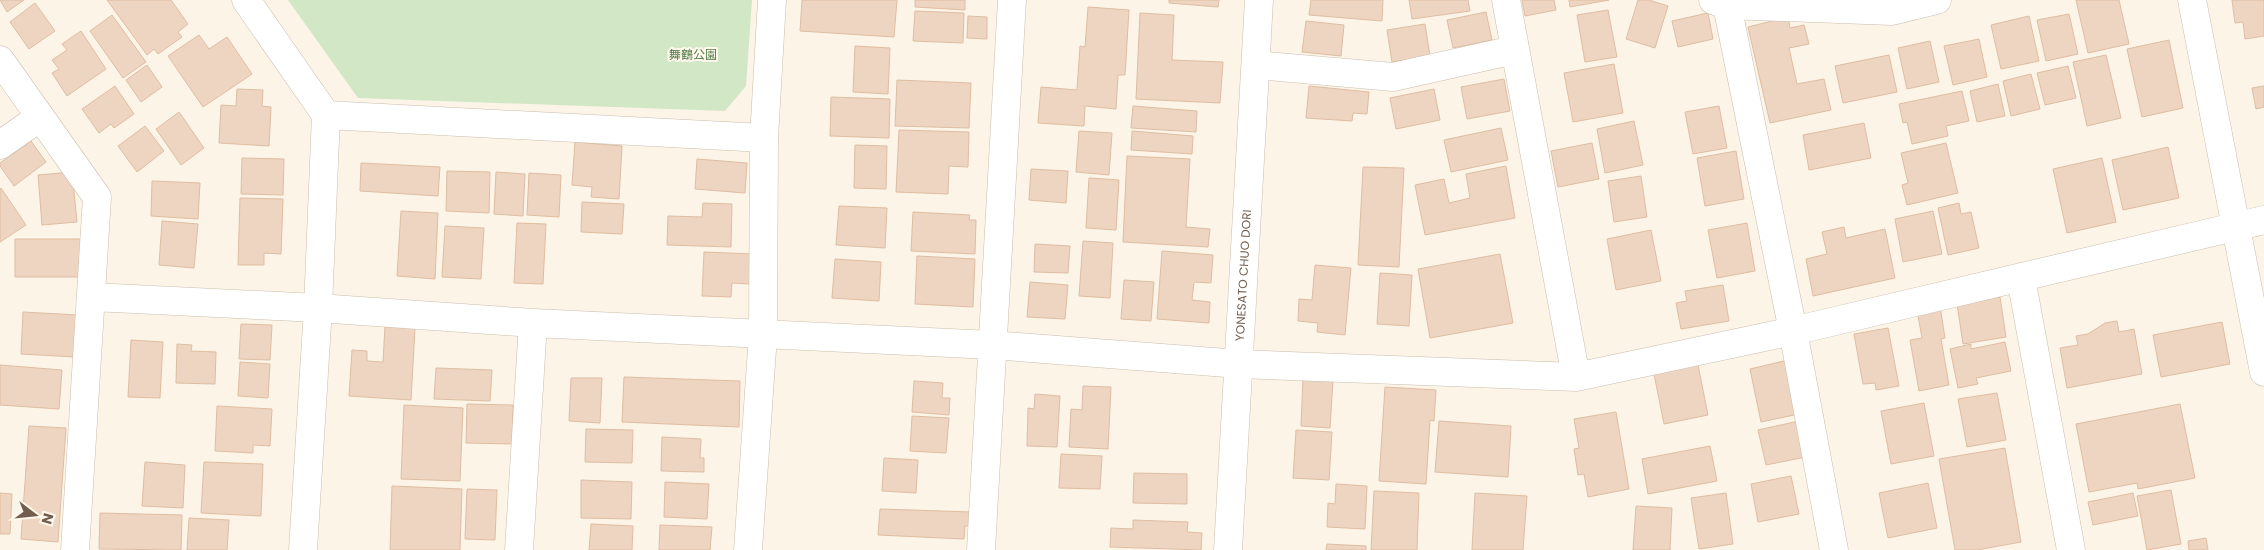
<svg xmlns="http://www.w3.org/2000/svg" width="2264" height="550" viewBox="0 0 2264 550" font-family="Poppins,'Noto Sans JP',sans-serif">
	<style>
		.green { fill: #d2e7c6 }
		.building { fill: #eed5c1; stroke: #dfbda2 }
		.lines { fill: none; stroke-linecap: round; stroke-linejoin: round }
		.minor-casing { stroke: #ccbdae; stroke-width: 29 }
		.tertiary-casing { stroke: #ccbdae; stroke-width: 29 }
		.minor { stroke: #fff; stroke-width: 28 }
		.tertiary { stroke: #fff; stroke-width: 28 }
		.labels { text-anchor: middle; stroke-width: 4; stroke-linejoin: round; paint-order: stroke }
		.park-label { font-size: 12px; fill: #557c49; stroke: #fef8ed }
		.street-label { font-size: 12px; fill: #725d4d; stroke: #fef8ed }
	</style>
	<rect width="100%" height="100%" fill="#fbf4e7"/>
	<!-- green -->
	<path class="green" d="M288 0H752L746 86 725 111 358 98Z"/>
	<!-- building -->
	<path class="building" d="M0 0H24L7 12Z
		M107 0H171L188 24 178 32 182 37 158 54 154 49 147 55Z
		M802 0H897L894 37 800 31Z
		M915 0H965V10L915 7Z
		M1169 0H1219L1218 7 1169 3Z
		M1311 0H1383L1382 21 1309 15Z
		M1409 0H1468L1470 11 1412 19Z
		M1522 0H1554L1556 10 1525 16Z
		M1569 0H1609L1570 7Z
		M1638 0H1649L1668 6 1655 48 1626 39Z
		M2076 0H2119L2129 44 2088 53Z
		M2232 0H2264V36L2245 39 2243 22 2235 23Z
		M35 3 55 31 29 49 10 22Z
		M1088 7 1129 10 1125 75H1118L1116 109 1085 106 1084 126 1038 123 1041 87 1077 90 1080 46 1085 47Z
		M1608 10 1617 57 1585 62 1577 15Z
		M915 11 964 13 963 43 913 41Z
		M1486 12 1492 40 1453 48 1447 20Z
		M1140 13 1174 15 1172 60 1223 62 1220 103 1136 99Z
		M1708 13 1713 39 1678 47 1672 21Z
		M2069 14 2078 54 2046 61 2037 20Z
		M112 15 146 62 123 78 90 31Z
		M968 16 987 17V39L967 38Z
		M2029 16 2039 61 2001 69 1991 25Z
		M1788 17 1790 28 1804 25 1809 44 1789 48 1797 84 1824 79 1831 110 1770 123 1748 27Z
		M1306 21 1344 25 1341 56 1302 52Z
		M1425 24 1430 56 1392 62 1387 30Z
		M81 31 106 69 67 96 52 73 59 69 52 60 67 50 62 44Z
		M199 35 209 49 227 37 252 74 203 107 168 56Z
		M1979 39 1987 77 1953 85 1944 46Z
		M2169 40 2183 108 2142 117 2127 49Z
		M1930 41 1939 82 1907 89 1898 48Z
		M855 46 890 48 888 94 853 92Z
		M1889 55 1897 92 1843 103 1835 66Z
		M2106 55 2121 118 2087 126 2073 62Z
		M1614 64 1623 113 1573 122 1564 73Z
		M147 65 162 87 141 102 126 80Z
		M2068 66 2076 98 2045 105 2037 73Z
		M2031 74 2040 109 2011 116 2003 81Z
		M1504 79 1510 111 1467 119 1461 87Z
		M897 80 971 83 969 128 895 126Z
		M1998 84 2005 116 1977 122 1970 91Z
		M115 86 134 114 114 128 111 124 99 133 82 109Z
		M1309 86 1369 92 1367 114 1353 113 1352 121 1306 118Z
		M2264 86V107L2256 109 2252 88Z
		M237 89 263 90 262 106 271 107 269 146 219 143 221 105 236 106Z
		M1434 89 1440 120 1396 129 1390 98Z
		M1962 91 1969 121 1946 126 1948 136 1912 144 1907 122 1903 123 1899 104Z
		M831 97 890 99 889 138 830 136Z
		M1133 106 1197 111 1196 132 1131 128Z
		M1719 106 1727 148 1693 154 1685 112Z
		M179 112 204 148 181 165 156 129Z
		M1634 121 1643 165 1605 173 1597 129Z
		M1864 123 1871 158 1809 170 1803 135Z
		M145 126 164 151 137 172 118 146Z
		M1501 128 1508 160 1451 172 1444 140Z
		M899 130 969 132 968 167 949 166 948 194 896 192Z
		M1079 131 1112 133 1109 175 1076 172Z
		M1132 131 1193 136 1192 154 1131 150Z
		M31 141 46 162 14 186 0 166V163Z
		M575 142 622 146 619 199 591 197 592 187 572 185Z
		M1592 143 1599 179 1558 187 1551 151Z
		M1946 143 1958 193 1907 205 1902 185 1908 183 1901 153Z
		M855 145 887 146 886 189 854 188Z
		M2168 147 2179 198 2123 210 2112 160Z
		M1736 151 1744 199 1705 206 1697 158Z
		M1127 156 1190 159 1186 227 1210 229 1208 247 1123 242Z
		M242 158 284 159 283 195 241 194Z
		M2102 158 2116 222 2067 233 2053 169Z
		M697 159 747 163 745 193 695 189Z
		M361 163 440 167 438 196 360 191Z
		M1506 166 1515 218 1425 235 1415 185 1444 179 1449 203 1470 198 1466 174Z
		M1363 167 1404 168 1399 267 1358 265Z
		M1031 169 1068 171 1066 203 1029 200Z
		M447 171 490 172 489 213 446 211Z
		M72 172 77 222 42 225 38 175Z
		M496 172 525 174 523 216 494 214Z
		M529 173 561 175 559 217 527 215Z
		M1641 176 1647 217 1614 222 1608 181Z
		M1089 178 1119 180 1116 230 1086 228Z
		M152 181 200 183 198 219 151 216Z
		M1 188 26 225 0 242V189Z
		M240 198 283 199 281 254 264 253V265H238Z
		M582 202 624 204 622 234 581 232Z
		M703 203 732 204 731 247 667 245 668 216 702 217Z
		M1959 203 1961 214 1971 212 1979 248 1948 255 1938 208Z
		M839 206 887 208 885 248 836 245Z
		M401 211 438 213 435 279 397 276Z
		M1933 211 1942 254 1903 262 1895 219Z
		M913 212 970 215 969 220H976L975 254 911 251Z
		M162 221 198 224 194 268 159 265Z
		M517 223 546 224 543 284 514 283Z
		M1747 223 1755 271 1717 278 1708 230Z
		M445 226 484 228 481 279 442 277Z
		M1844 227 1846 238 1885 229 1895 278 1813 296 1806 259 1827 254 1822 232Z
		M1651 230 1661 281 1616 290 1607 239Z
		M15 239H82V277H15Z
		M1083 241 1113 243 1110 298 1079 296Z
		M1035 244 1070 246 1068 273 1034 272Z
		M1162 251 1213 255 1211 283 1194 282 1192 300 1210 302 1209 323 1157 319Z
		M704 252 752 254 750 284 732 283 731 297 702 296Z
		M1500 254 1513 323 1430 338 1418 269Z
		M917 256 975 259 973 307 915 304Z
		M835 259 881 262 879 301 832 298Z
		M1315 265 1351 268 1345 335 1317 332 1318 323 1298 321 1299 299 1312 300Z
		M1380 273 1412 275 1409 326 1377 324Z
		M1124 280 1154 282 1151 321 1121 319Z
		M1030 282 1068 285 1065 319 1027 317Z
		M1723 285 1729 321 1681 329 1676 303 1687 301 1685 291Z
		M2000 297 2006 337 1963 344 1957 304Z
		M1940 306 1945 338 1941 339 1949 385 1919 391 1910 340 1922 338 1917 310Z
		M23 312 78 315 75 357 21 354Z
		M2117 321 2119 332 2134 329 2142 374 2067 388 2060 348 2078 345 2076 336 2088 334 2105 323Z
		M2222 322 2230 364 2161 377 2153 335Z
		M241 324 272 325 270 360 239 359Z
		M385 326 415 328 411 400 349 396 352 350 367 351V361L383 362Z
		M1888 328 1899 386 1876 390 1875 383 1863 384 1854 334Z
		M131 340 163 342 160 398 128 397Z
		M2005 342 2011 371 1976 378 1978 384 1958 388 1950 349 1971 344V349Z
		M177 344 192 345 191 351 216 352 215 384 176 383Z
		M1788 360 1799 414 1761 422 1750 369Z
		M240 362 270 364 268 398 238 396Z
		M0 365 62 370 59 409 0 405Z
		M1698 365 1708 415 1664 424 1654 374Z
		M436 368 492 370 490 401 434 399Z
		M624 377 740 381 739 427 622 422Z
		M571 378H602L600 423 569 421Z
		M1303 378 1333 380 1330 428 1301 426Z
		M914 381 943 383 942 398H950L949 415 912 412Z
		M1083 386 1111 387 1108 449 1069 447 1071 409 1082 410Z
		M1385 387 1436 390 1434 421 1430 420 1426 484 1379 481Z
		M1997 393 2006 440 1967 447 1958 399Z
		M1035 394 1060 396 1057 447 1027 446 1028 408 1034 409Z
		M1924 403 1934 456 1891 464 1881 411Z
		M467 404 513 405 512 444 466 443Z
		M2180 404 2195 478 2138 489 2137 483 2089 492 2076 424Z
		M404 405 463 408 460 481 401 479Z
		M217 406 272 409 270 446 253 445V453L215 451Z
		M1616 412 1629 489 1588 497 1584 474 1578 475 1574 449 1579 448 1574 419Z
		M912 416 949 418 946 453 910 451Z
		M1439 421 1511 426 1508 477 1435 472Z
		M1799 421 1806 457 1766 465 1758 430Z
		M29 426 66 428 58 542 21 539Z
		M586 429 633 430 632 463 585 462Z
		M1296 430 1332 432 1329 480 1293 478Z
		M662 437 701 439 700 458H704V472L661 471Z
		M1710 446 1717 481 1648 494 1642 459Z
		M2005 448 2021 542 1977 550H1955L1939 459Z
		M1061 454 1102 456 1100 489 1059 488Z
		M884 458 918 460 916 493 882 491Z
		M145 462 185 465 183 508 142 506Z
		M204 462 263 464 261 516 201 513Z
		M1134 473 1187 474V504L1133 503Z
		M1791 476 1799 514 1758 522 1751 484Z
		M581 480 632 482 631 519 581 518Z
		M665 482 709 484 707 519 664 517Z
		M1928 483 1937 528 1888 538 1879 493Z
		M1336 484 1367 486 1365 529 1327 527 1328 503 1335 504Z
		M392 486 462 489 460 550H390Z
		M467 489 497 490 495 540 465 539Z
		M2171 490 2181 544 2147 550 2137 496Z
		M1374 491 1419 493 1417 550H1371Z
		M0 493 12 494 10 534H0Z
		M1475 493 1527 496 1523 550H1472Z
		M1726 493 1733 544 1699 549 1691 498Z
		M2133 493 2138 516 2093 525 2088 502Z
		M1636 506 1672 508 1670 550H1633Z
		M880 509 972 512 971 526H965L964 539 878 535Z
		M100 513 182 515 181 550 99 549Z
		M189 518 229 520 227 550H187Z
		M1133 520 1188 522 1187 532 1202 533 1201 550 1110 547 1111 528 1133 529Z
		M591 524 633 526 632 550H589Z
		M660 525 712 527 710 550H659Z
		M2206 538 2208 550H2189L2188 541Z
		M1327 544 1366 546V550H1326Z"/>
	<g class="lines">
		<defs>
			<path id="minor" d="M246 0 326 115 318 308 303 550
				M1506 0 1576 377
				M1713 0 1727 5 1892 11 1937 0
				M2192 0 2264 372
				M1727 5 1793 331 1834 550
				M0 60 97 197 75 550
				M1256 65 1393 77 1514 50
				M326 115 764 138
				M0 145 40 117
				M2021 278 2071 550
				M92 297 318 308 533 323 992 345 1240 364 1576 377 1793 331 2264 220
				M519 550 533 323
				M748 550 763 335 764 138 772 0
				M981 550 1012 0"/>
			<g id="tertiary">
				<path id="s1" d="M1228 550 1259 0"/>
			</g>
		</defs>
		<!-- minor casing -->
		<use href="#minor" class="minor-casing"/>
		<!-- tertiary casing -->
		<use href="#tertiary" class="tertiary-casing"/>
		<!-- minor -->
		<use href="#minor" class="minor"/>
		<!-- tertiary -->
		<use href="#tertiary" class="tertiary"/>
	</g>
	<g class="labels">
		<!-- park labels -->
		<g class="park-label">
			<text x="693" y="59">舞鶴公園</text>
		</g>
		<!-- street labels -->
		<g class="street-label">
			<text dy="4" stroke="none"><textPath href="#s1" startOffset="275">YONESATO CHUO DORI</textPath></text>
		</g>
	</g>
	<!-- north arrow -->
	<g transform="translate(35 515) rotate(106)" stroke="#fef8ed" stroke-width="4" paint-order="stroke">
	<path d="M0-4L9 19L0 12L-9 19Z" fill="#725d4d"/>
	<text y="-8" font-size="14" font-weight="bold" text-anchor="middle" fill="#725d4d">N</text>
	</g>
</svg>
